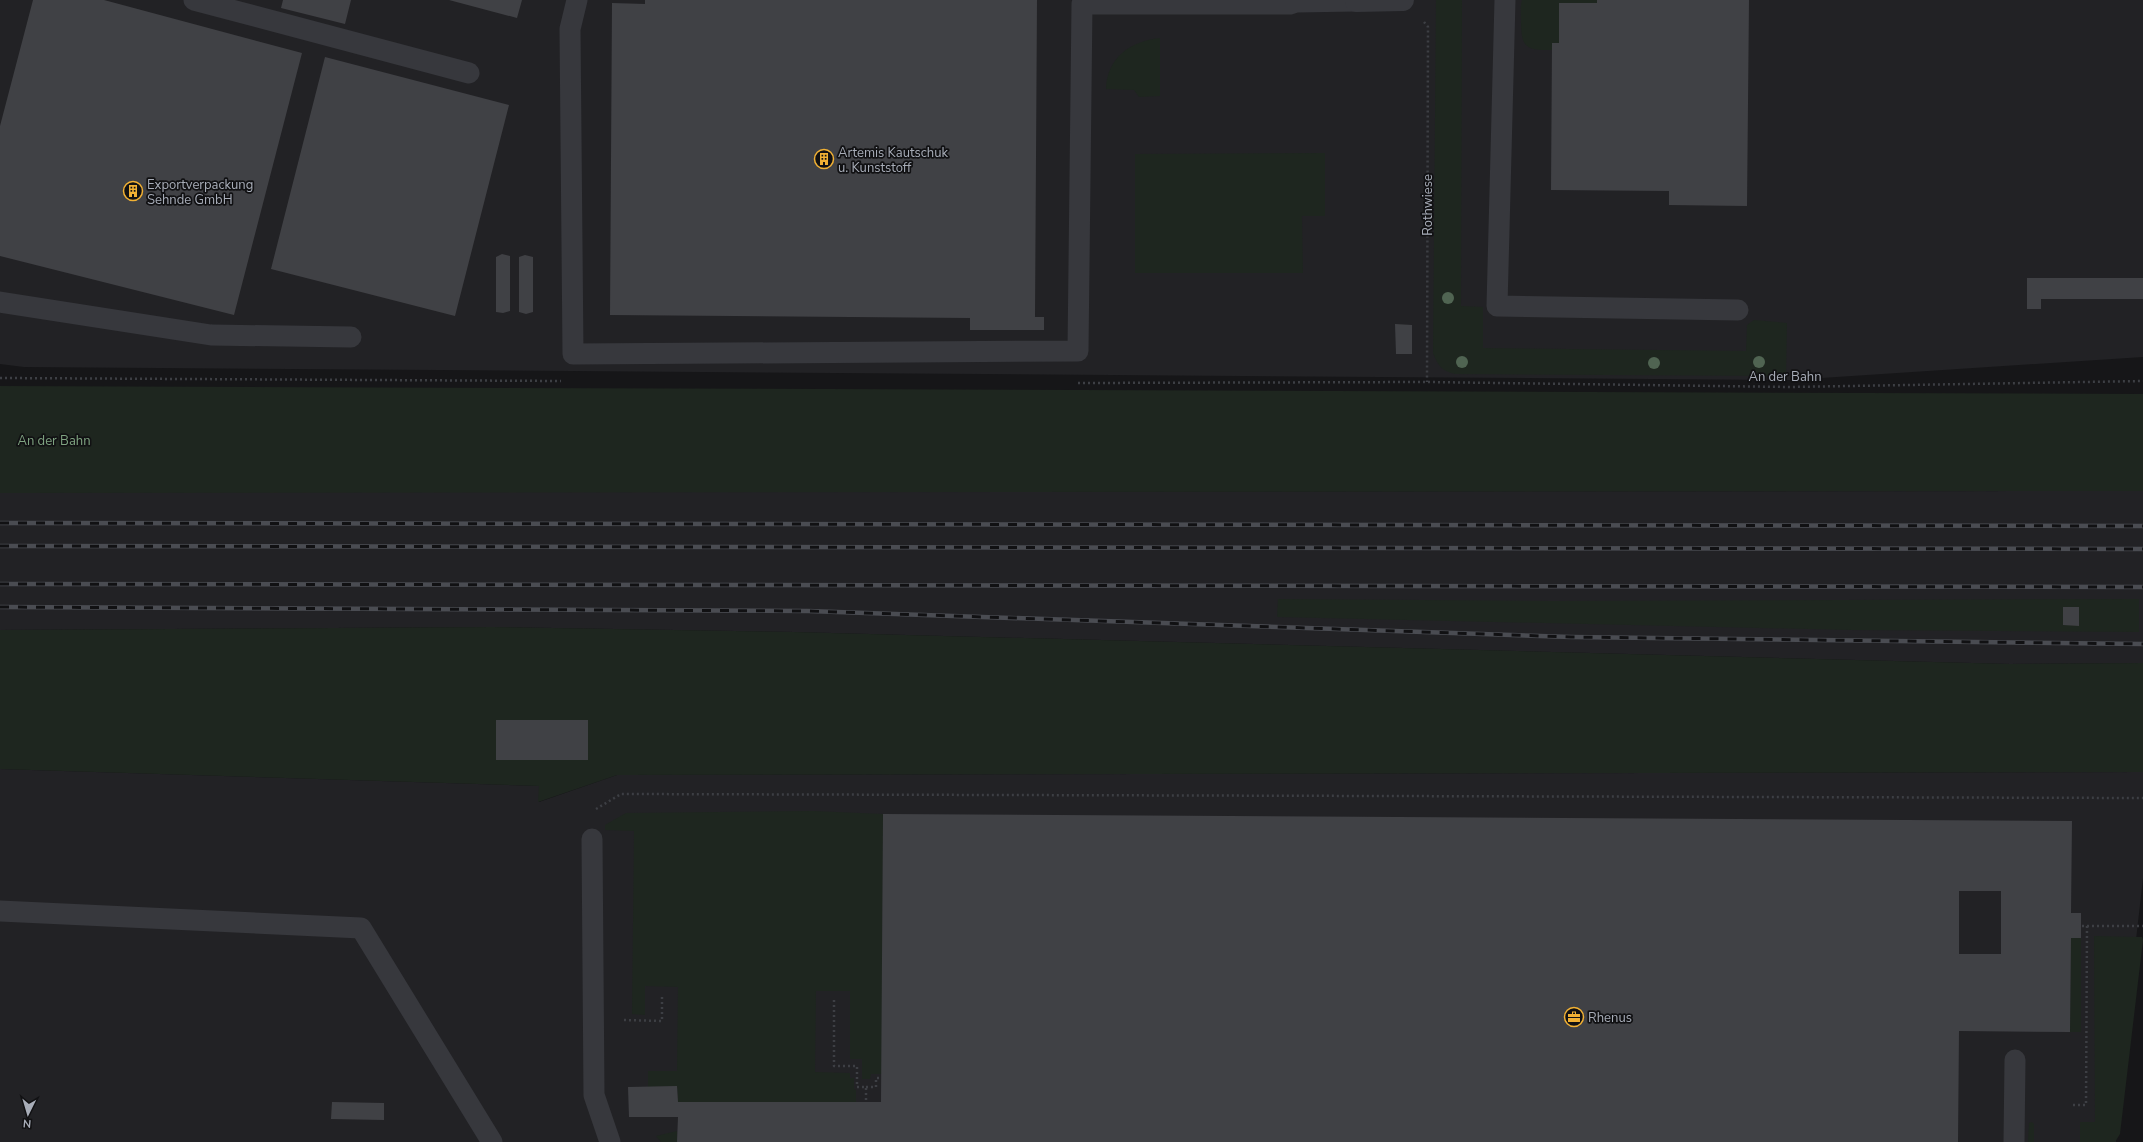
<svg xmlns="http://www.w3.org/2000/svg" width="2143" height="1142" viewBox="0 0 2143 1142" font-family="'Nunito Sans',sans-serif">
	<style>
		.built { fill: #222225 }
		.green { fill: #1e261f }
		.building { fill: #404145; fill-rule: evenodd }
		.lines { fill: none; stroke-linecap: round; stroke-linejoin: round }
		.path { stroke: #3d3f44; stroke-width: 2.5; stroke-dasharray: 2 3; stroke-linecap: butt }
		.lane { stroke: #37383d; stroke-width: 21 }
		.street { stroke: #37383d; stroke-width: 22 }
		.rail-casing { stroke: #4a4c52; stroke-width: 4.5 }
		.rail { stroke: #111113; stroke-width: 3; stroke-dasharray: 9; stroke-linecap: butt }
		.tree { fill: #506452 }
		.labels { text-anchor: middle; stroke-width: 3.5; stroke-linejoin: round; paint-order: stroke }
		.poi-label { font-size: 13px; fill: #a8adb8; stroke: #111113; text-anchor: start }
		.street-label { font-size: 13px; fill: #a8adb8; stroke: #111113 }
		.park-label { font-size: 13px; fill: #7fa381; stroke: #111113 }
	</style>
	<rect width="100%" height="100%" fill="#161618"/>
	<!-- built -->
	<path class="built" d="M0 0H2143V357L1791 380 24 367 0 364Z
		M2143 491V663L2010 664 794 632 492 627 0 630V492Z
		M0 769 540 786 539 802 617 775 2143 772V878L2119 1090 2116 1142H0Z"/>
	<!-- green -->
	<path class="green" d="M1436 0H1462L1461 306 1483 307V348L1746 351 1747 325 1754 320 1787 323 1786 376 1455 374C1442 371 1438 366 1433 353Z
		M1522 0H1597V3H1559V43L1552 50C1528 50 1521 49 1521 23 1521 15 1520 7 1522 0Z
		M1160 38V96L1139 97 1134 90 1106 89C1107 58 1130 41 1160 38Z
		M1325 153V216H1302L1303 273H1135V154Z
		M0 386 2143 394V491L0 493Z
		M1278 599 1551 601 2139 599V632L1851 630 1277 617Z
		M492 627 794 632 2010 664 2143 663V772L617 775 538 802 539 786 0 769V630Z
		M813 811 883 814 882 1074H871L870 1079H862V1059H850V991H816L815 1072 850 1073V1078H854V1089L856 1090V1102H678L677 1086 648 1087V1071H677L678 987 645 986V1015L632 1014 634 831 605 830V825L626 813Z
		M2094 936 2138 937H2142L2143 940 2120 1134 2115 1142H2080V1122H2095Z
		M2071 938H2081V1032H2070Z
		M2032 1122 2034 1124V1142H2028L2029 1123Z
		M677 1131V1142H661L656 1136Z"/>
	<!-- building -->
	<path class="building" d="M33 0H104L302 53 234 315 0 256V126Z
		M283 0H351L345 24 281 8Z
		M449 0H522L517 18Z
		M645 0H1037L1035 317H1044V330H970V318L610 315 612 3 645 4Z
		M1597 0H1749L1747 206 1669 205V191L1551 190 1552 43H1559V3H1597Z
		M325 57 509 105 455 316 271 269Z
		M502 254 510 256V311L503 313 496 312V257Z
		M525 255 533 257V312L526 314 519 312V257Z
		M2027 278H2143V299H2041V309H2027Z
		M1395 324 1412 325V354H1396Z
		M2063 607H2079V626L2063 625Z
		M496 720H588V760H496Z
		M883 814 2072 821 2071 913H2081V938H2071L2070 1032 1959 1031 1958 1142H677L678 1117H629L628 1087 677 1086 678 1102H881ZM1959 891H2001V954H1959Z
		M332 1102 384 1103V1120L331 1119Z"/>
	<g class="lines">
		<!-- path -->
		<path class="path" d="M1424 22 1428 27 1427 382
			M0 378 561 381
			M1078 383 1427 382 1790 387 2143 381
			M596 809 621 794 2143 798
			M2087 926H2143
			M834 1000V1066H857V1087H866V1102
			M624 1020 662 1021V995
			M866 1087H876V1078H882
			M2073 1105H2086L2087 926H2081"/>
		<!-- lane -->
		<path class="lane" d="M194 0 469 73
			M577 0 570 29 573 354 1078 351 1082 4H1290L1296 2 1356 1
			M1505 0 1497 306 1738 310
			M0 302 211 335 351 337
			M592 839 594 1095 610 1142
			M0 911 361 928 492 1142
			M2014 1142 2015 1060"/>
		<!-- street -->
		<path class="street" d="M1356 1 1403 0"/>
		<defs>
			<path id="rail" d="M0 523 2143 526
				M0 546 2143 549
				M0 584 2143 587
				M0 607 808 611 1571 637 2143 644"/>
		</defs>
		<!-- rail casing -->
		<use href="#rail" class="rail-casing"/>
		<!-- rail -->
		<use href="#rail" class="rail"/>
	</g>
	<!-- trees -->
	<g class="tree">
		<circle cx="1448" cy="298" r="6"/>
		<circle cx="1462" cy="362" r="6"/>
		<circle cx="1759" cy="362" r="6"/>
		<circle cx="1654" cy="363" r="6"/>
	</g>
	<!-- icons -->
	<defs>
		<symbol id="building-ring" viewBox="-11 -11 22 22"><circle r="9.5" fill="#111113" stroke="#f2b134" stroke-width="1.5"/><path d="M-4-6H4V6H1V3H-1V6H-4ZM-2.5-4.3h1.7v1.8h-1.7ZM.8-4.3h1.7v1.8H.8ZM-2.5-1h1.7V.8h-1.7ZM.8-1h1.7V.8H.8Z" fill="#f2b134"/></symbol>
		<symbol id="office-ring" viewBox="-11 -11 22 22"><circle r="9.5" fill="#111113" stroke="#f2b134" stroke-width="1.5"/><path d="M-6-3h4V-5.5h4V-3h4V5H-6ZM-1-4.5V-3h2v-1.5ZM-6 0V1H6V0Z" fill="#f2b134"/></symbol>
	</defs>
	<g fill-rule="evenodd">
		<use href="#building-ring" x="813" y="148" width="22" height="22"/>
		<use href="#building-ring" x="122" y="180" width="22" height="22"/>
		<use href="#office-ring" x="1563" y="1006" width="22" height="22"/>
	</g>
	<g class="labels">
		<!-- poi labels -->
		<g class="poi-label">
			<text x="838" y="157">Artemis Kautschuk<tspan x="838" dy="15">u. Kunststoff</tspan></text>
			<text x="147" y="189">Exportverpackung<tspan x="147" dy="15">Sehnde GmbH</tspan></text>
			<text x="1588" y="1022">Rhenus</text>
		</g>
		<!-- street labels -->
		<g class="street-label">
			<text transform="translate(1427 205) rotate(-90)" y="5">Rothwiese</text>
			<text x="1785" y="381">An der Bahn</text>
		</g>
		<!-- park labels -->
		<g class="park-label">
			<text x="54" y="445">An der Bahn</text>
		</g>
	</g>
	<!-- north arrow -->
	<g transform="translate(28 1114) rotate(185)" stroke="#111113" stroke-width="3" paint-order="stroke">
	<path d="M0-3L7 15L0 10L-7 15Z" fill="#a8adb8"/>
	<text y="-6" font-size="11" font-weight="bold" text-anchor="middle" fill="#a8adb8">N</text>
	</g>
</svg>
